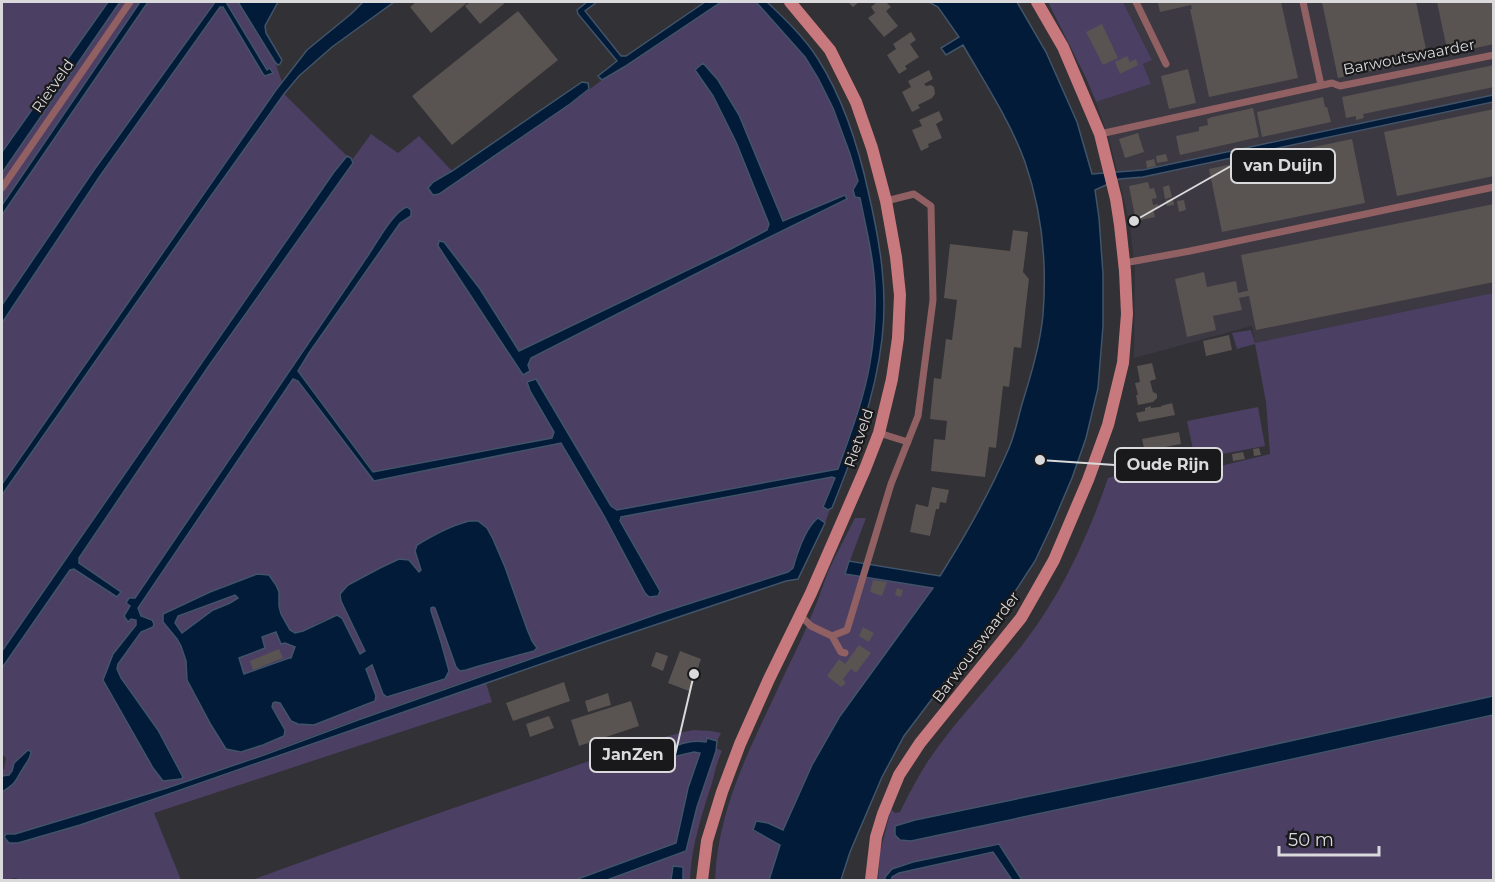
<svg xmlns="http://www.w3.org/2000/svg" width="1495" height="882" viewBox="0 0 1495 882" font-family="Montserrat,sans-serif">
	<style>
		.built { fill: #3c3943 }
		.green { fill: #4b3f64; fill-rule: evenodd }
		.water { fill: #011b38; stroke: #425469; stroke-width: 1.5; fill-rule: evenodd }
		.building { fill: #595351 }
		.lines { fill: none; stroke-linecap: round; stroke-linejoin: round }
		.lane { stroke: #916062; stroke-width: 7 }
		.secondary { stroke: #c7797d; stroke-width: 12 }
		.labels { text-anchor: middle; stroke-width: 4.5; stroke-linejoin: round; paint-order: stroke }
		.street-label { font-size: 15px; fill: #dad9dc; stroke: #19191b }
		.leader { fill: none; stroke: #dad9dc; stroke-width: 2 }
		.callout-dot { fill: #dad9dc; stroke: #19191b; stroke-width: 2 }
		.callout { fill: #19191b; stroke: #dad9dc; stroke-width: 2 }
		.callout-label { font-size: 16px; text-anchor: middle; font-weight: bold; fill: #dad9dc }
	</style>
	<rect width="100%" height="100%" fill="#323135"/>
	<!-- built -->
	<path class="built" d="M1123 2H1493V293L1255 343 1252 326 1134 358 1135 271 1130 225 1110 142 1096 102 1151 84 1143 64 1152 60Z"/>
	<!-- green -->
	<path class="green" d="M3 2H108L2 152V4Z
		M120 2H140L2 205V173Z
		M148 2H215L94 170 2 305V215Z
		M226 2H238L275 62 282 82 2 484V323L100 176 220 7 223 6 263 74 266 76H268L267 70Z
		M721 2H756L805 57 818 77 833 108 850 154 858 181 854 190 855 197 860 198C866 228 874 258 875 289 876 313 874 339 870 363 864 399 850 435 838 469L617 510 611 506 536 379 527 383 530 391 554 432 552 438 374 472 298 371 309 353 400 223 411 216 403 208 396 216 369 254 135 598 126 603 130 606 131 619 136 620V625L103 680 153 768 183 776 158 730 121 678 117 669 118 664 141 632 145 630 150 619 141 616 138 608 293 378 298 380 374 481 561 443 604 516 660 591 620 521 621 517 832 477H835L823 506 828 510 830 509 825 523 822 521 796 555 793 568 788 572C644 618 501 668 359 719 295 742 232 767 167 788 117 804 66 818 15 834H6L4 837 80 825 486 683 492 702 154 813 181 880H19L16 878 2 880V792C18 782 17 775 28 761V750L14 763 12 771 9 775 2 776V770L4 769 6 758 2 754V668L70 570 74 569 118 596 120 591 78 563 79 558 208 367 353 163 352 160 371 134 398 153 419 136 452 171 433 182 428 188 570 104 602 80 624 67ZM695 70 739 115 783 222 845 195 783 231 727 258 531 358 523 375 438 246 439 242H444L480 289 519 351 725 252 767 230 770 224 736 142 713 96ZM469 521 478 522 487 528 505 567 527 629 532 641 536 648 534 651 479 666 466 670 456 667 435 608 433 607 431 608V611L444 651 445 679 387 697 383 694 372 665 366 669 376 696 375 701 356 708 291 721 280 703 275 701 273 703 272 707 285 730 278 739 263 745 241 752 226 749 211 725 187 680 186 661 181 646 177 639 163 622V614L209 592 257 574 279 592C279 605 280 613 286 624 297 644 313 622 327 619 331 618 337 618 342 618L360 654 365 651 341 601 340 594 348 585 419 572 421 570 415 551 417 545C434 535 450 526 469 521Z
		M1048 2H1123L1152 60 1143 64 1151 84 1096 102 1086 78Z
		M284 94 347 156 334 172 2 651V495L211 196Z
		M1493 293V696L1195 762 915 820 896 826 900 840 911 841 1197 780 1493 715V880H1022L999 844 913 862 885 877V880H878L880 852 891 809 895 813 900 812C908 795 918 777 928 761 957 718 995 681 1026 640 1062 593 1089 534 1108 478L1175 460 1178 473 1208 469 1270 454 1266 402 1255 344 1237 349 1232 333 1251 330 1255 343Z
		M1258 407 1265 446 1195 459 1187 421Z
		M855 518H866L845 574 933 588 840 716 812 765 783 830 768 823 753 831 781 845 769 880H715C718 802 756 738 787 669 798 647 808 625 817 602 821 592 824 582 828 572 836 554 846 536 855 518Z
		M235 595 238 598 230 603 213 610 182 634 175 623 178 616Z
		M277 632 285 643 295 647 291 659 244 675 238 658 265 648 262 637Z
		M693 730 711 731 721 733 717 741 707 738 706 742 699 741 694 752H700L688 788 676 843 575 880H252C345 846 438 813 532 781 585 763 638 742 693 730Z
		M716 748 722 751C717 761 715 772 712 783 702 814 691 847 690 880H683V867L672 870 671 880H607L686 851 697 807Z
		M993 852 1012 880H891L892 877 899 873Z"/>
	<!-- water -->
	<path class="water" d="M108 2H120L2 173V152Z
		M140 2H148L2 215V205Z
		M215 2H226L267 70 270 68 273 73 265 76 263 74 223 7H220L100 176 2 323V305L94 170Z
		M238 2H278L265 26 266 33 282 60 280 64 278 65 275 62Z
		M363 2H394L332 47 299 76 284 94 211 196 2 495V484L276 90 307 50 351 14Z
		M587 2H597L585 11 621 56H626L705 2H721L624 67 602 80 598 76 617 61 578 14 577 10Z
		M756 2H767C785 19 805 38 818 59 844 100 859 148 869 195 880 243 888 290 882 339 875 399 854 453 832 508L828 510 823 507 835 478 832 477 621 517 620 521 660 591 658 596 649 597 645 593 604 516 561 443 374 481 298 381 293 379 138 608 141 616 152 620 154 624 153 627 141 632 118 664 117 669 121 678 158 730 183 777 181 779 163 781 153 768 103 680 113 654 136 625V620L131 619 128 622 124 616 130 606 126 603 129 598H135L369 254C377 242 394 211 407 207L411 210V216L400 223 309 353 298 371 373 472 552 438 554 432 530 391 527 382 536 379 611 506 617 510 838 469C850 435 864 399 870 363 874 339 876 313 875 289 874 259 866 228 860 198L855 197 853 190 858 181 850 154 833 108 818 78 805 57Z
		M929 2H1017L1046 52 1077 122 1092 174 1143 170 1493 95V102L1143 177 1119 179 1095 190 1099 218 1103 274V326L1098 388 1086 438 1072 478 1052 525 1035 561 996 621 950 675 904 736 882 777 850 852 841 880H769L780 845 753 830 756 821 768 823 783 830 812 765 840 716 933 588 845 574 849 561 940 576C966 535 990 492 1009 448 1015 434 1018 418 1022 404 1031 375 1040 345 1043 315 1047 264 1042 211 1025 162 1010 121 985 83 963 45L946 55 941 48 959 37 938 7Z
		M703 63 718 80 739 115 783 221 845 195 847 199 727 258 531 358 528 365 530 371 523 375 438 246 439 241 444 242 480 289 519 351 725 252 767 230 769 224 736 142 713 96 695 70Z
		M582 82 588 83 589 89 570 104 439 194 433 195 428 188 433 182 452 171Z
		M347 156 351 158 353 163 208 367 79 558V563L121 592 117 597 74 569 70 570 2 668V651L334 172Z
		M818 518 825 523 798 579 786 581 607 641 80 825 18 843H9L4 837 6 834H15L167 788 264 755 358 720 663 612 788 572 793 568C797 554 806 527 818 518Z
		M469 521H478L487 528 493 539 505 567 527 629 532 641 537 648 534 651 479 666 466 670 460 671 456 667 435 608 433 607 431 608V611L441 642 449 671 445 679 387 697 383 694 372 665 366 669 376 696 375 701 314 725 298 724 291 721 280 703 275 702 273 703 272 707 285 730 284 736 263 745 241 752 226 749 211 725 187 680 186 661 181 646 177 639 163 622V614L210 592 257 574 269 575 276 585 279 592V606L281 614 290 630 295 633 303 631 337 615 342 618 360 654 365 651 341 601 340 594 348 585 380 568 399 559 409 560 419 572 421 570 415 551 417 545C434 535 450 526 469 521ZM235 595 238 598 230 603 213 610 182 633 175 623 178 616ZM276 632 281 644 285 643 295 647 291 658H289L244 674 239 658 265 648 262 637Z
		M1493 696V715L1197 780 911 841 900 840 895 835V826L915 820 1195 762Z
		M707 738 717 741 716 751 697 807 686 851 607 880H575L676 843 688 788 700 753 694 752 664 759 661 756 663 752C677 745 689 739 706 742Z
		M28 750 31 752C30 760 26 763 22 770 14 783 16 783 2 792V776L9 775 12 771 14 763Z
		M999 844 1022 880H1012L993 852 899 873 892 877 891 880H885V877L892 869 913 862Z
		M673 866 683 867V880H671Z"/>
	<!-- building -->
	<path class="building" d="M416 2H468L431 33 410 7Z
		M470 2H506L480 24 465 6Z
		M848 2H859L853 7Z
		M877 2H886L891 7 886 11 898 26 884 37 868 18 875 13 871 7Z
		M1158 2H1281L1298 78 1209 97 1190 9H1192L1191 5 1160 12Z
		M1322 2H1416L1428 59 1338 78Z
		M1437 2H1494V44L1448 54Z
		M518 11 558 60 452 145 412 96Z
		M1102 24 1118 58 1103 65 1086 32Z
		M911 32 916 40 910 44 919 57 905 66 907 69 899 74 887 55 896 49 893 44Z
		M1127 56 1130 62 1136 59 1138 65 1120 74 1115 62Z
		M1494 65V87L1363 114 1364 118 1356 120V116L1346 118 1342 97Z
		M1188 69 1196 103 1169 109 1161 76Z
		M929 70 933 79 924 84 926 86 931 85 934 87 935 94 932 98 918 105 920 108 912 112 902 92 911 87 908 81Z
		M1323 97 1325 107H1327L1331 122 1262 137 1257 112Z
		M1253 108 1259 137 1180 155 1176 136 1199 131V127L1208 125 1207 119 1212 117Z
		M1494 109V176L1397 196 1384 132Z
		M939 111 943 120 936 124 942 138 928 144 929 147 921 151 912 130 922 126 919 120Z
		M1138 133 1144 152 1125 158 1119 139Z
		M1352 139 1365 203 1222 232 1209 169Z
		M1166 154 1168 161 1157 163 1156 156Z
		M1154 159 1156 166 1147 168 1146 161Z
		M1148 182 1150 189 1154 188 1157 198 1152 199 1153 205 1158 204 1159 208 1153 209 1155 217 1136 221 1129 186Z
		M1169 185 1172 197 1165 199 1163 187Z
		M1173 199 1174 205 1167 206 1166 200Z
		M1184 200 1186 210 1179 212 1177 201Z
		M1494 204V282L1256 330 1249 296 1239 298 1242 310 1213 316 1216 330 1187 337 1175 279 1204 272 1207 287 1236 281 1238 293 1246 291H1248L1241 255Z
		M1013 230 1028 232 1023 272 1029 279 1021 348 1014 347 1009 387 1003 386 996 448 989 447 985 477 931 471 934 439 945 440 947 421 930 419 934 378 941 379 946 339 952 340 957 300 944 298 950 244 1010 251Z
		M1229 335 1232 350 1206 356 1203 341Z
		M1152 363 1156 379 1150 381 1153 392 1157 394V398L1153 402 1138 405 1136 395H1138L1135 383 1140 382 1137 366Z
		M1172 403 1175 415 1139 422 1136 413 1145 411V408L1151 406V408L1159 407H1161V406Z
		M1179 432 1181 444 1160 448 1162 459 1147 462 1142 439Z
		M1259 448 1261 455 1254 456 1253 449Z
		M1243 452 1245 459 1233 461 1232 454Z
		M932 487 949 490 946 503 940 502 939 509H936L930 536 910 532 916 504 928 507Z
		M873 580 887 582 882 596 870 592Z
		M897 588 903 590 901 597 895 595Z
		M863 627 874 633 869 642 859 636Z
		M859 645 871 653 856 673 851 669 843 679 846 683 841 687 827 676 839 659 845 664Z
		M279 649 283 658 253 670 250 661Z
		M680 651 701 659 698 668V673L689 691 668 683Z
		M656 652 668 656 663 671 651 666Z
		M564 682 570 701 513 721 506 703Z
		M608 693 611 705 588 712 585 701Z
		M631 701 639 726 579 746 571 720Z
		M549 716 554 728 530 737 526 724Z"/>
	<g class="lines">
		<!-- lane -->
		<path class="lane" d="M1136 2 1166 64
			M1303 2 1321 85
			M1100 134 1332 83 1340 86 1494 55
			M2 188 130 2
			M1124 263 1190 251 1494 187
			M879 433 908 442
			M800 615 811 626 832 636 847 630 891 484 918 416 933 300 931 206 914 194 886 201
			M832 636 841 652 845 653"/>
		<!-- secondary -->
		<path class="secondary" d="M702 880 707 841 722 792 740 744 769 679 811 593 865 469 879 433 892 379 898 338 900 295 896 257 886 201 872 148 856 102 830 50 790 2
			M871 880 876 837 883 814 899 775 920 743 1021 618 1054 560 1088 480 1108 425 1123 363 1127 314 1125 271 1120 225 1116 199 1100 134 1063 47 1037 2"/>
	</g>
	<g class="labels">
		<!-- street labels -->
		<g class="street-label">
			<text transform="translate(1409 57) rotate(-11)" y="5">Barwoutswaarder</text>
			<text transform="translate(53 86) rotate(-55)" y="5">Rietveld</text>
			<text transform="translate(859 438) rotate(-71)" y="5">Rietveld</text>
			<text transform="translate(976 647) rotate(-53)" y="5">Barwoutswaarder</text>
		</g>
	</g>
	<!-- callouts -->
	<path class="leader" d="M1134 221L1231 166M1040 460L1115 465M694 674L675 755"/>
	<g class="callout-dot">
		<circle cx="1134" cy="221" r="6"/>
		<circle cx="1040" cy="460" r="6"/>
		<circle cx="694" cy="674" r="6"/>
	</g>
	<g class="callout">
		<rect x="1231" y="149" width="104" height="34" rx="6"/>
		<rect x="1115" y="448" width="107" height="34" rx="6"/>
		<rect x="590" y="738" width="85" height="34" rx="6"/>
	</g>
	<g class="callout-label">
		<text x="1283" y="171">van Duijn</text>
		<text x="1168" y="470">Oude Rijn</text>
		<text x="633" y="760">JanZen</text>
	</g>
	<!-- border -->
	<rect width="1495" height="882" fill="none" stroke="#dad9dc" stroke-width="6"/>
	<!-- scale -->
	<path d="M1279 846v9h100v-9" fill="none" stroke="#dad9dc" stroke-width="3"/>
	<text x="1288" y="846" font-size="18" fill="#dad9dc" stroke="#19191b" stroke-width="4.5" paint-order="stroke">50 m</text>
</svg>
